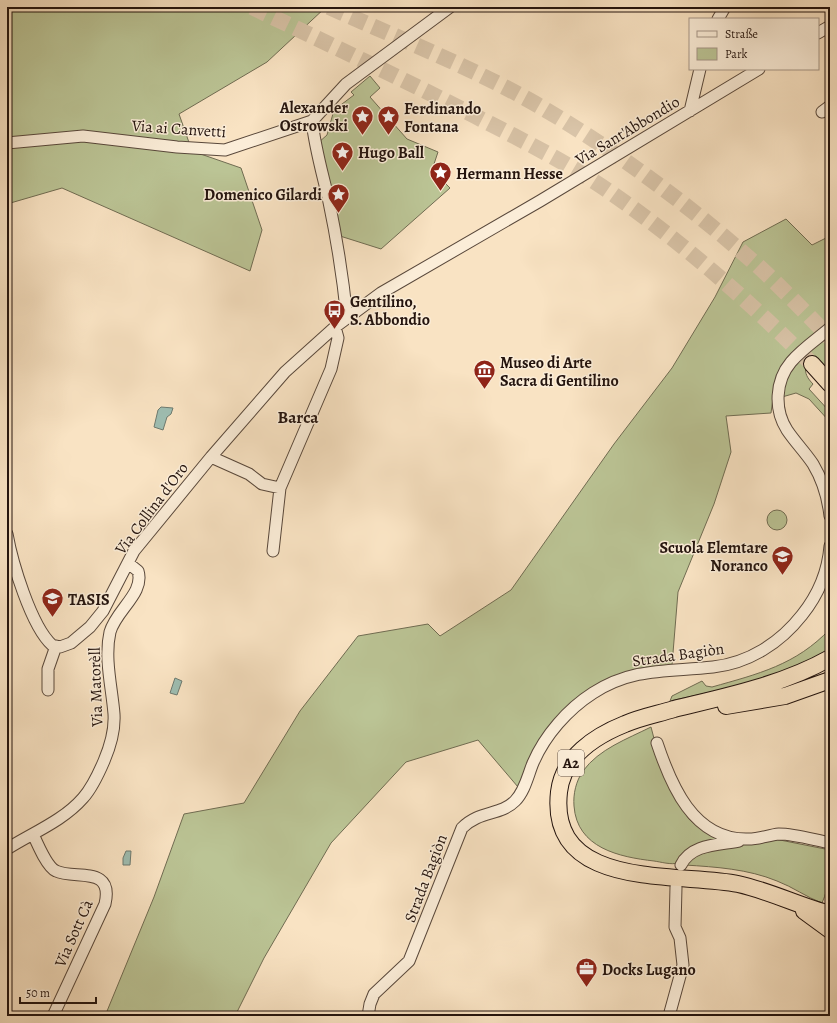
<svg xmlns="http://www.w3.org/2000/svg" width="837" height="1023" viewBox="0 0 837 1023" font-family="Alegreya,serif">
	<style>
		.green { fill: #bbc495; stroke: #706c52 }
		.water { fill: #9ebeb2; stroke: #6d7a70 }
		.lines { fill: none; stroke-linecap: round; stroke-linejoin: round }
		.highway-tunnel { stroke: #d9c4a8; stroke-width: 16; stroke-dasharray: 16 8; stroke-linecap: butt }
		.minor-casing { stroke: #59483b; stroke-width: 13 }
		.highway-casing { stroke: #24140e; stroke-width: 18 }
		.minor { stroke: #fbedd8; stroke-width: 11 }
		.highway { stroke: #f9e3c3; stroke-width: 16 }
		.labels { text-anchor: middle; stroke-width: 3; stroke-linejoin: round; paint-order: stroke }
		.shield { fill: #fbedd8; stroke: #64554b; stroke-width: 1 }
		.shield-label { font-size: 15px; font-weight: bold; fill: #24140e }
		.poi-label { font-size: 16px; font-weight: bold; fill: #24140e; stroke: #fbedd8; text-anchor: start }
		.street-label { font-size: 16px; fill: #24140e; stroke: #fbedd8 }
		.neighbourhood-label { font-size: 17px; font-weight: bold; fill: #24140e; stroke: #fbedd8 }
	</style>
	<rect width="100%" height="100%" fill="#f9e3c3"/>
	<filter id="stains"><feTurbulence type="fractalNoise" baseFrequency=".005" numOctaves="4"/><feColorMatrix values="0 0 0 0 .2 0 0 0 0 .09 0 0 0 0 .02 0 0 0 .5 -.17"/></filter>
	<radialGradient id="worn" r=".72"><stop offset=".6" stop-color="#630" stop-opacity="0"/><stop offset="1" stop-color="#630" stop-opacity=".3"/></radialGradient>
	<!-- green -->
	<path class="green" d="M7 7H326L267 62 179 114 192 151 241 168 262 230 250 271 62 188 7 204Z
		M370 76 380 88 370 97 407 139 438 152 432 170 450 188 381 249 340 236 318 143 327 135 334 110 354 95 351 92Z
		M786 219 812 245 830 236V323L802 347 773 398 771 413 726 416 731 452 714 504 678 592 672 665 636 670 587 692 518 787 478 740 406 762 331 843 264 958 235 1016H105L154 897 184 814 244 803 300 711 358 636 428 624 440 636 511 590 614 444 672 368 715 297 743 242Z
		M830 333V373L824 365 806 366C804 373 808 379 813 384L809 389 830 412V422L809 399 796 393 782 397 786 377 798 361Z
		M767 520a10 10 0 1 1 20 0a10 10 0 1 1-20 0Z
		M830 629V650C781 678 724 689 670 701L672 696 702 681 706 686 712 687C758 674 796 665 830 629Z
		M651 727C658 755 671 796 689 819 696 828 719 835 730 839 717 845 690 861 678 863 671 865 661 862 654 861 619 857 577 848 574 806 573 794 576 781 583 771 599 749 627 739 651 727Z
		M770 838 830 850C830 869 830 885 822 903 806 897 793 887 777 881 748 869 716 867 685 865L695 854Z"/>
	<!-- water -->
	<path class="water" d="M161 407 173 408 171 414 167 417 163 430 154 427 158 410Z
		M175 678 182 681 177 695 170 693Z
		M126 851H131L130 865H123V858Z"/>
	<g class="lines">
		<!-- highway-tunnel -->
		<path class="highway-tunnel" d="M252 7C326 43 401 78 475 116 520 139 566 162 607 190 681 241 748 300 812 364
			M329 7C400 39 474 68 541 107 618 152 690 206 757 265 782 288 806 313 830 338"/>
		<defs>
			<path id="minor" d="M718 19 725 7
				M818 33 830 26
				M690 111 700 69
				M822 112 830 106
				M312 121C315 149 323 175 329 202 337 240 343 279 347 318
				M312 121 346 84 450 7
				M7 143 83 136 177 147 225 150 312 121
				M830 328C817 339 802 349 791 362 775 381 774 410 787 430 795 442 805 452 813 464 822 479 828 498 830 516
				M211 457 249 474 262 484 280 488 273 551
				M280 488 331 369 338 338 335 327
				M7 534C12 562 31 626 52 645L60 647 71 643 90 627 103 611 134 551 211 457 285 372 335 327 381 293 540 201 759 69
				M48 690V669L56 646
				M657 743C671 785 693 839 746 839 757 840 768 835 779 834 795 834 814 840 830 843
				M33 834C37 843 47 867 56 871 75 880 114 865 105 904L53 1016
				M7 849C32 833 63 821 83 798 92 788 98 775 104 761 110 747 115 730 114 714 112 688 104 658 110 632 116 610 145 593 138 571L128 563
				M681 865C691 844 718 845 739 841
				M368 1016 370 1004 374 994 409 961 462 828C480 810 500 816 515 801 525 791 528 775 533 763 545 735 568 709 593 693 634 667 668 672 713 667 749 663 780 643 802 615 818 595 828 572 830 546
				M669 1016 683 965 680 938 675 927 676 887"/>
			<path id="highway" d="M812 364 830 384
				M830 658C782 685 727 696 674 709 658 714 641 717 625 724 595 736 563 757 559 792 548 891 678 872 738 884 770 891 799 906 830 914
				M726 706 785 696 830 680
				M804 911 830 930"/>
		</defs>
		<!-- minor casing -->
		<use href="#minor" class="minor-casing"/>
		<!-- highway casing -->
		<use href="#highway" class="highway-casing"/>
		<!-- minor -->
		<use href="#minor" class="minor"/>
		<!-- highway -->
		<use href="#highway" class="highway"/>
	</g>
	<!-- icons -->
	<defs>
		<symbol id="sight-pin" viewBox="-11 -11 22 30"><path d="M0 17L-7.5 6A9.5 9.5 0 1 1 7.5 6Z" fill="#8f2418" stroke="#fbedd8"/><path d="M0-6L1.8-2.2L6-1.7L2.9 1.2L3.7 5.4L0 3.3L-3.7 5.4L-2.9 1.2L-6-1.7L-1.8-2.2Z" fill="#fff"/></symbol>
		<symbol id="bus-pin" viewBox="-11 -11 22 30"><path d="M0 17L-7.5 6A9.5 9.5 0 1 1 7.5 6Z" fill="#8f2418" stroke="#fbedd8"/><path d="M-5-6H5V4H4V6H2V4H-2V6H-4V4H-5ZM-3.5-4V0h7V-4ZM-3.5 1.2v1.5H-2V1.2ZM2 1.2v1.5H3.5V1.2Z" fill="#fff"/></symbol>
		<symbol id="museum-pin" viewBox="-11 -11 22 30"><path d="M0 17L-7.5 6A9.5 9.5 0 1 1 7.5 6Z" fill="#8f2418" stroke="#fbedd8"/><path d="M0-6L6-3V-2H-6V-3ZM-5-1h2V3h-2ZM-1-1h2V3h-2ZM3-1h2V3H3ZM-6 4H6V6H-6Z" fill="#fff"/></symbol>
		<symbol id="school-pin" viewBox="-11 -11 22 30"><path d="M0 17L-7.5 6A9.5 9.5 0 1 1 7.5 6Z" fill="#8f2418" stroke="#fbedd8"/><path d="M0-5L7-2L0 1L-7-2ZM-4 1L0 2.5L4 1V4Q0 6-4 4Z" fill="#fff"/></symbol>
		<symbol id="office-pin" viewBox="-11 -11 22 30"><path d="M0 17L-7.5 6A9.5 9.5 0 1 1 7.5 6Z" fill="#8f2418" stroke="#fbedd8"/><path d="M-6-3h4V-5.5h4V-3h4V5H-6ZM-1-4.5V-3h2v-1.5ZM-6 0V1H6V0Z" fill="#fff"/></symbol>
	</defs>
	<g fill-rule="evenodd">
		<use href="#sight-pin" x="350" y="104" width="25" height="34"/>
		<use href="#sight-pin" x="376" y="104" width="25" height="34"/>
		<use href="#sight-pin" x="330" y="140" width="25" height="34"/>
		<use href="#sight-pin" x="428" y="160" width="25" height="34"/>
		<use href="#sight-pin" x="326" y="182" width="25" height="34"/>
		<use href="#bus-pin" x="322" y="298" width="25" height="34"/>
		<use href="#museum-pin" x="472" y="358" width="25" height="34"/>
		<use href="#school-pin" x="770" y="544" width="25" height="34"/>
		<use href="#school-pin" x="40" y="586" width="25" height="34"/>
		<use href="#office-pin" x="574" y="956" width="25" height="34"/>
	</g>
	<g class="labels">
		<!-- shield labels -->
		<rect class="shield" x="558" y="750" width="26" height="26" rx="3"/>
		<g class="shield-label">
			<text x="571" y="768">A2</text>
		</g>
		<!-- poi labels -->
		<g class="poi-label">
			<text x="348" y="113" text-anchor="end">Alexander<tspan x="348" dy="18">Ostrowski</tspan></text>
			<text x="404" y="114">Ferdinando<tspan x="404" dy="18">Fontana</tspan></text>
			<text x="358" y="158">Hugo Ball</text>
			<text x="456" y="179">Hermann Hesse</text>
			<text x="322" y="200" text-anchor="end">Domenico Gilardi</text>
			<text x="350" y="307">Gentilino,<tspan x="350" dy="18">S. Abbondio</tspan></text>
			<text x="500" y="368">Museo di Arte<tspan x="500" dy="18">Sacra di Gentilino</tspan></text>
			<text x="768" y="553" text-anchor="end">Scuola Elemtare<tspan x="768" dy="18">Noranco</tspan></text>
			<text x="68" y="605">TASIS</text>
			<text x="602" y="975">Docks Lugano</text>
		</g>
		<!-- street labels -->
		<g class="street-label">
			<text transform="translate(179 128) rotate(4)" y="6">Via ai Canvetti</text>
			<text transform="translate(627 130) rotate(-31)" y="6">Via Sant'Abbondio</text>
			<text transform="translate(151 508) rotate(-53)" y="6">Via Collina d'Oro</text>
			<text transform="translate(678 654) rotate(-8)" y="6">Strada Bagiòn</text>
			<text transform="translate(95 687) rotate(-92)" y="6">Via Matorèll</text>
			<text transform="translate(425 878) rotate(-69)" y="6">Strada Bagiòn</text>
			<text transform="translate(73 933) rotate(-66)" y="6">Via Sott Cà</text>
		</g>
		<!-- neighbourhood labels -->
		<g class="neighbourhood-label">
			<text x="298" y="423">Barca</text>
		</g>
	</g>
	<!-- margin -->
	<rect width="837" height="1023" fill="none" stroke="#f9e3c3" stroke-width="24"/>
	<rect x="8" y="8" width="821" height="1007" fill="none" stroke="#24140e" stroke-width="2"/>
	<rect x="12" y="12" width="813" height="999" fill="none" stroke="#24140e"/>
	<!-- legend -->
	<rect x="689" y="18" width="130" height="52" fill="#fbedd8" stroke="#a59687"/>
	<rect x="697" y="31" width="20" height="6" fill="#fbedd8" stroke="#a59687"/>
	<text x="725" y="38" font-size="12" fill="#24140e">Straße</text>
	<rect x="697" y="48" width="20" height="12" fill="#bbc495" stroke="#a59687"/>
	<text x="725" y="58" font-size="12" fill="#24140e">Park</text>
	<!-- scale -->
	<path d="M20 997v6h76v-6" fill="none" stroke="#24140e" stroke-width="2"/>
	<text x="26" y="997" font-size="12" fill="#24140e" stroke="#fbedd8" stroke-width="3" paint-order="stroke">50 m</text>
	<rect width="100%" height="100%" filter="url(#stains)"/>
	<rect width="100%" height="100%" fill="url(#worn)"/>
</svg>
